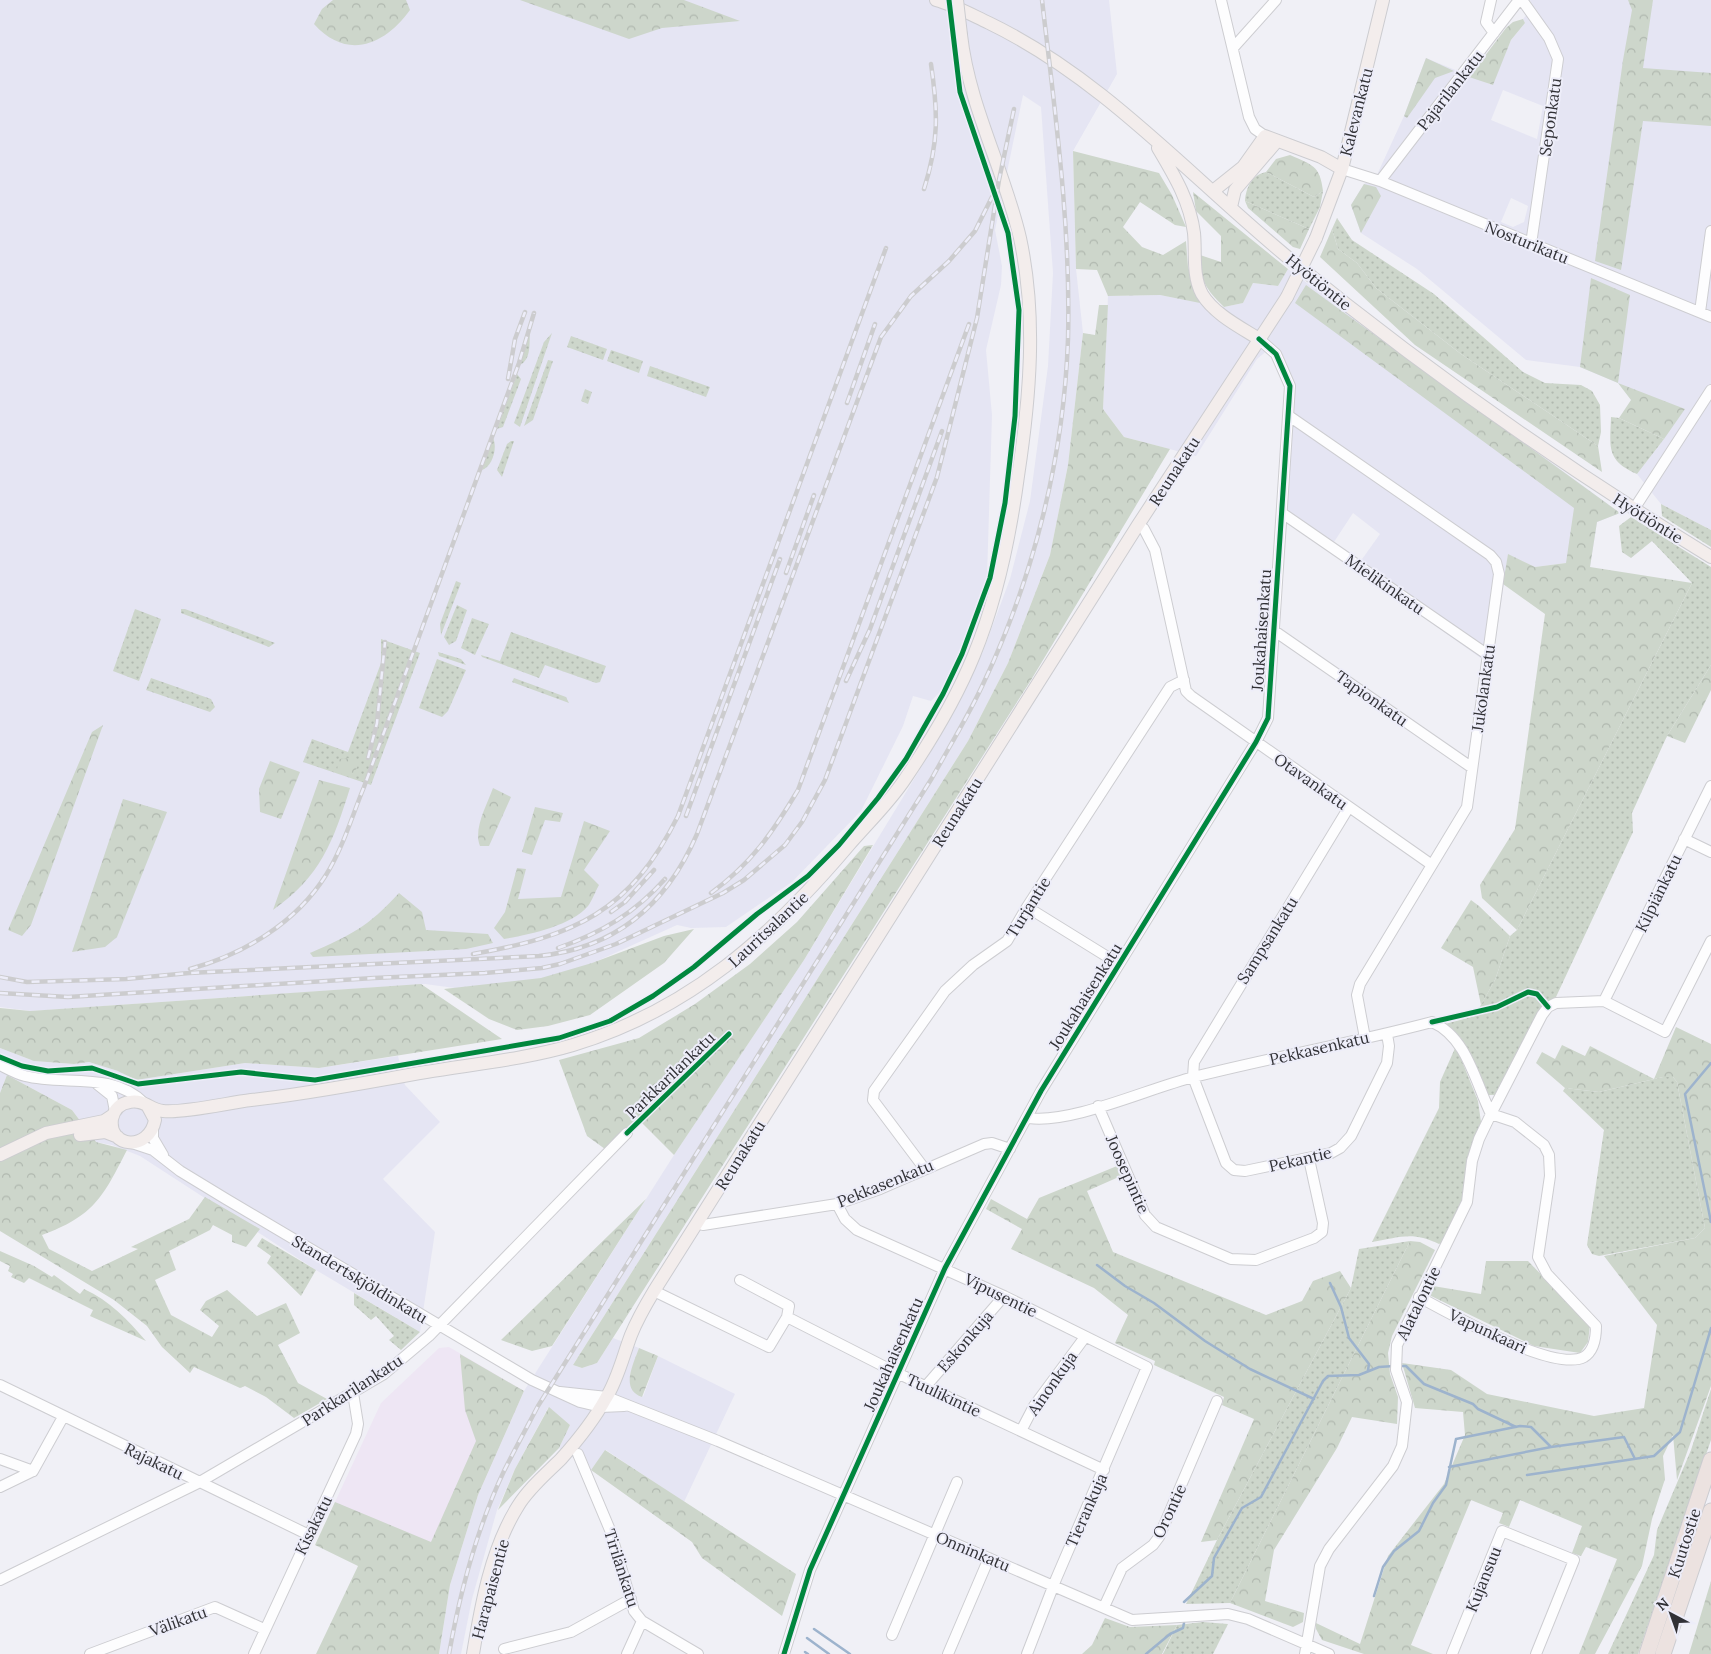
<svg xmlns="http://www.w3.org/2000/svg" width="1711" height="1654" viewBox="0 0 1711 1654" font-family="Lora,serif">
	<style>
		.built { fill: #e5e5f3; fill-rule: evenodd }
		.education { fill: #eee6f4 }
		.grass { fill: url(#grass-dots) }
		.forest { fill: url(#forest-crowns) }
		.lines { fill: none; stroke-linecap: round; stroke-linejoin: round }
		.stream { stroke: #9db3cd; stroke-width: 2.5 }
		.minor-casing { stroke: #cdcdd1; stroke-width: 12 }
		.major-casing { stroke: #ccccd0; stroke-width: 14 }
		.highway-casing { stroke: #ccccd0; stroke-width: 17 }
		.minor { stroke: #fdfdfe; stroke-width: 10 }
		.major { stroke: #f3edec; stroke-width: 12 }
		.highway { stroke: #ece2e0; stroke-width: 15 }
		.rail-casing { stroke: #ccccce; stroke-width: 4.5 }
		.rail { stroke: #ededf9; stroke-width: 2.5; stroke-dasharray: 8; stroke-linecap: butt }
		.major-bridge-casing { stroke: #ccccd0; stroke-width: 14; stroke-linecap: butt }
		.major-bridge { stroke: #f3edec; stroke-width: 12 }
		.cycleway-casing { stroke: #ededf9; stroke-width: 8 }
		.cycleway { stroke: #00873e; stroke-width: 5 }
		.labels { text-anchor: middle; stroke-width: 4; stroke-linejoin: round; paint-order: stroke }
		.street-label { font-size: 16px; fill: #313136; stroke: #ededf9 }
	</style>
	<defs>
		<pattern id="grass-dots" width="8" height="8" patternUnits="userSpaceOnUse" patternTransform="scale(1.25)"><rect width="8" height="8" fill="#cdd6cb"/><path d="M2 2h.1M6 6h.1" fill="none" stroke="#b0b8af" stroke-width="1.8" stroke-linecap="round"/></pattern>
		<pattern id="forest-crowns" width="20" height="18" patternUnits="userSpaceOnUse" patternTransform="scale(1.25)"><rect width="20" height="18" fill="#cdd6cb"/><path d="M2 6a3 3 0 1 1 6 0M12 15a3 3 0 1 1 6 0" fill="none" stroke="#b0b8af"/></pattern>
	</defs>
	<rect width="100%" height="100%" fill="#f0f0f6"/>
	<!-- built -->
	<path class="built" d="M0 0H1109L1117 74 1073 151 1076 269 1083 333 1068 465 1050 555 1008 663 968 741 573 1365 582 1368 597 1363 613 1338 639 1348 630 1374 643 1397 658 1356 735 1394 684 1502 606 1450 591 1470 559 1448 570 1425 548 1408 515 1469 497 1510 472 1599 461 1654H439L450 1585 478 1495 524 1391 674 1155 804 960 942 733 982 654 1010 579 1030 501 1048 366 1053 273 1041 107 1023 95 995 230 1002 266 1001 285 986 350 992 415 987 577 958 657 944 688 931 701 913 696 903 726 861 811 792 882 726 927 691 928 677 925 564 976 477 991 425 984 31 1011 0 1007Z
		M1530 0H1711V530L1661 504 1637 474 1664 439 1618 383 1580 367 1526 360 1417 269 1361 233 1351 205 1364 184 1376 177 1404 116 1426 58 1492 85 1511 40 1525 23 1523 19 1533 7ZM1503 90 1543 106 1537 139 1491 120ZM1511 198 1528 206 1524 222 1513 227 1501 222Z
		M1288 269 1620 513 1597 522 1590 567 1566 563 1535 567 1508 555 1492 666 1355 569 1380 534 1353 513 1334 542 1279 504 1286 388 1269 349 1257 359 1196 456 1124 437 1103 409 1108 296 1160 295 1224 307 1243 303 1253 283 1278 286Z
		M0 1048 34 1061 74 1064 89 1062 118 1071 136 1080 245 1063 319 1068 398 1056 405 1085 440 1122 383 1179 435 1232 420 1332 316 1270 140 1156 112 1145 96 1142 72 1110 7 1075 0 1093Z"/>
	<!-- education -->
	<path class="education" d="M449 1347 524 1391 478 1495 450 1585 322 1530 381 1403 439 1348Z"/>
	<!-- grass -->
	<path class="grass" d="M1266 172 1314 197 1323 191 1320 207 1309 229 1245 201C1246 187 1252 175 1266 172Z
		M1337 218 1352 240 1434 294 1523 372 1545 383 1581 385 1592 391 1600 405 1601 432 1598 446 1461 354 1376 288 1357 263 1338 249 1332 229Z
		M530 330C529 342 532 359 520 365Z
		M552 333 520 427 514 423 544 342Z
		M571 336 607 349 603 360 567 347Z
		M611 350 643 361 639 373 607 361Z
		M548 360 553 361 533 420 524 426Z
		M650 366 710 387 706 397 647 376Z
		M517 374 521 379 503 427 497 429Z
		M585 389 592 392 588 404 581 401Z
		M1611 417 1619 418 1664 439 1637 474C1606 460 1610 448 1611 417Z
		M493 438C498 448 492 467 482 470Z
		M511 441H514L502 477 497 470 507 444Z
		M1661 504 1711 530V547L1662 516Z
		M1631 517 1711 567V665L1667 736 1632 813 1633 832 1556 997 1548 1001 1539 993 1528 989 1491 1007 1478 1010 1495 980 1510 936 1517 930 1692 583 1652 541 1631 558 1622 552 1619 526Z
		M456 581 461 583 441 635 440 624Z
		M457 605 467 610 456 641 449 645 444 637Z
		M135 609 161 619 139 681 113 671Z
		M181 609H185L275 643 269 647 181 613Z
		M472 618 489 624 475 655 461 648Z
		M511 632 606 666 600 682 596 683 545 665 539 678 482 657 481 655 500 661Z
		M381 639 420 653 371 785 303 762 312 739 348 752 381 663Z
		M438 652 461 659 466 665 439 656Z
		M437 659 466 670 448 711 442 717 419 708Z
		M151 678 211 699 215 707 210 712 146 690Z
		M514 678 566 697 569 703 512 682Z
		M1527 994 1536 997 1542 1005 1496 1095H1486L1460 1037 1445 1024 1479 1015Z
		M1456 1046 1478 1101 1481 1122 1467 1170 1462 1200 1443 1242 1439 1244C1413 1231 1400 1237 1372 1242L1439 1108 1440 1082Z
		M1663 1077H1673L1677 1082 1705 1228 1695 1238 1599 1256 1592 1254 1587 1245 1604 1130 1563 1091 1565 1088 1599 1092Z
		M262 1238 316 1270 301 1296 267 1263 271 1256 257 1246Z
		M1410 1241 1230 1603 1186 1604 1217 1540 1351 1288 1359 1249Z
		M354 1293 420 1332 401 1350 389 1340 394 1336 376 1316 371 1320 354 1305Z
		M1711 1389V1440L1638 1654H1608L1654 1555 1657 1530 1691 1450Z
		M1203 1622 1228 1624 1213 1654H1163L1177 1625Z"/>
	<!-- forest -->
	<path class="forest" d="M333 0H406L410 10C385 45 347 61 314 24L322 9Z
		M520 0H684L740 21 662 28 629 39Z
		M1628 0H1653L1643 68 1711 73V126L1643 121 1621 270 1595 261 1623 60 1632 10Z
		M1523 19 1525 23 1511 40 1493 85 1469 77 1506 28 1513 22Z
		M1426 58 1454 71 1435 78 1407 118 1404 116Z
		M1073 151 1159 173 1172 195 1186 227 1175 225 1140 202 1123 227 1142 247 1163 255 1186 241 1188 267 1200 303 1160 295 1108 296 1097 270 1076 269Z
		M1290 155C1312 165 1320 165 1323 191L1314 197 1266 172 1276 159Z
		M1364 184 1376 187 1381 196 1361 233 1351 205Z
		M1193 192 1288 269 1278 286 1253 283 1243 303 1224 307C1205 288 1201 282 1200 255L1221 262V236L1196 211Z
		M1245 201 1309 229 1300 249 1293 247 1248 208Z
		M1332 229 1338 249 1357 263 1376 288 1461 354 1598 446 1602 472 1415 345 1320 257Z
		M1591 278 1630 295 1618 383 1685 409 1664 439 1619 418 1631 400 1618 383 1580 367Z
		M1306 285 1620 513 1597 522 1590 567 1692 583 1517 930 1482 898 1480 885 1515 829 1545 614 1503 584 1508 554 1535 567 1566 563 1574 508 1295 303Z
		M1099 305H1108L1103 409 1124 437 1170 449 1031 680 597 1363 582 1368 573 1365 968 741 1008 663 1050 555 1068 465 1083 333 1095 335Z
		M1711 665V690L1685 743 1667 736Z
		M103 725 31 925 22 936 8 930 92 732Z
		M350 758 359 763 353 776 342 774 337 770 339 759Z
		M270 761 300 772 281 819 260 812 259 789Z
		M319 780 350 788C333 842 321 876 273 910Z
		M493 788 511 797 489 846H480C473 829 487 805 493 788Z
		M123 799 167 812 117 937 105 947 72 952Z
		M535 807 563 813 560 822 545 820 532 855 522 852Z
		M584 821 610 831 584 870 599 885C595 892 592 901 588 906 571 926 528 935 504 939L494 928 505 912 517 868 526 869 518 899 561 897Z
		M873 845 804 960 674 1155 637 1118 605 1149 587 1136 559 1060 639 1038 695 1004 750 964 797 922 864 846Z
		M399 893 422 912 426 930 488 934 493 943 466 949 313 957 310 953C351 935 368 927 399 893Z
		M1471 900 1479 906 1510 936 1495 980 1481 1005 1473 967 1441 948Z
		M694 929 664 963 590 1015 548 1026 517 1030 489 1019 444 989 541 978 592 963 664 936Z
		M421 984 502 1039 319 1068 245 1063 136 1080 118 1071 89 1062 74 1064 34 1061 0 1048V1008L30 1011Z
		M1676 1027 1711 1044V1386L1677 1480 1673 1435 1663 1456 1665 1479 1652 1519 1642 1566 1595 1654H1579L1617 1559 1586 1547 1581 1556 1572 1553 1582 1526 1520 1500 1509 1527 1499 1523 1503 1513 1471 1500 1411 1645 1433 1654H1364L1322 1640 1316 1629V1623L1360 1644 1388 1556 1444 1484 1465 1435 1463 1412 1415 1408 1402 1363 1451 1370 1487 1394 1594 1416 1644 1408 1657 1325 1604 1256 1695 1238 1705 1228 1677 1082 1673 1077H1663L1599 1092 1565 1088 1536 1063 1542 1052 1555 1059 1562 1045 1585 1056 1590 1046 1654 1079Z
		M7 1075 72 1110 96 1142 127 1150C103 1197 94 1216 42 1235L49 1249 92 1271 138 1249 131 1247 189 1219 205 1197 260 1229 246 1247 232 1242V1235L213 1225 210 1230 169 1251 176 1270 155 1280 171 1315 212 1337 219 1326 200 1310 206 1301 227 1290 257 1316 286 1303 300 1333 278 1345 298 1383 327 1399 294 1418 266 1397 245 1386 240 1388 194 1367 190 1373 162 1347 147 1326 114 1300 0 1231V1093Z
		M1117 1166 1121 1176 1087 1191 1113 1252 1266 1315 1302 1301 1313 1281 1340 1271 1351 1288 1217 1540 1201 1542 1254 1419 1222 1405 1224 1397 1154 1365 1155 1361 1115 1343 1128 1315 1094 1288 1011 1249 1022 1229 986 1209 991 1199 1027 1219 1039 1198Z
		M646 1199 552 1346 532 1351 501 1340Z
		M1410 1241 1420 1242 1435 1250 1392 1336 1388 1353 1390 1374 1398 1397 1397 1424 1352 1417 1337 1448 1274 1550 1265 1601 1304 1613 1303 1622 1293 1627 1230 1603Z
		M0 1251 34 1266 52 1277 54 1275 80 1294 84 1289C110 1301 127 1319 146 1341L90 1316 93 1310 29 1278 24 1283 11 1277 13 1274 8 1271 10 1266 0 1261Z
		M1486 1261H1528L1590 1325 1588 1342 1580 1353 1534 1346 1429 1295 1433 1286 1481 1294Z
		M639 1348 658 1356 642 1397C620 1389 633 1365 639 1348Z
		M460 1354 524 1391 478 1495 450 1585 439 1654H316L358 1566 315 1545 335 1502 431 1542 476 1441 465 1410Z
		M549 1407 570 1425 559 1448 498 1510 515 1469Z
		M605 1450 796 1574 782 1616 702 1558 692 1542 591 1470Z
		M1711 1581V1654H1689Z
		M1105 1618 1130 1627 1177 1625 1162 1654H1082L1092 1645Z"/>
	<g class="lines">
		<!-- stream -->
		<path class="stream" d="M1711 1063 1685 1094 1711 1222
			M1097 1265 1125 1286 1154 1303 1205 1341 1250 1369 1314 1399
			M1330 1283 1341 1307 1349 1338 1369 1364 1368 1370
			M1400 1366H1406L1424 1384 1473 1404 1478 1409 1516 1427
			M1449 1467 1551 1447 1624 1437 1635 1459
			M1527 1475 1654 1456 1680 1432 1711 1328
			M1374 1596 1383 1567 1394 1551 1419 1531 1433 1503 1446 1485 1456 1439 1520 1426 1531 1427 1551 1447
			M1184 1602 1212 1576 1214 1558 1242 1508 1261 1497 1323 1381 1328 1376 1359 1375 1379 1367 1394 1366
			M814 1629 850 1654
			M807 1638 829 1654
			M805 1652 808 1654
			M1146 1654 1170 1634 1183 1628 1184 1623"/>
		<defs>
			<path id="minor" d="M1221 0 1249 117 1255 129 1265 136
				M1491 0 1486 22 1494 33
				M1522 0 1549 38 1558 59 1531 244
				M1233 48 1276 0
				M1342 169 1380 181 1711 317
				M1380 181 1519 0
				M1700 312 1711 231
				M1289 416 1490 555 1496 562 1499 574 1467 807 1360 984 1357 995 1365 1038
				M1634 509 1711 390
				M1282 513 1488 655
				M1138 525 1144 529 1155 550 1186 691 1191 696 1432 865
				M1273 630 1471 767
				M1349 807 1194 1062 1193 1077 1226 1163 1234 1170 1245 1171 1331 1153 1340 1148 1351 1136 1387 1063 1389 1046 1387 1034
				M1684 839 1711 852
				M1027 907 1119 964
				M1604 1001 1711 786
				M0 1065C8 1069 17 1074 25 1076 64 1086 112 1071 144 1103
				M97 1084 112 1096 115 1111
				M1098 1106 1145 1215 1156 1227 1231 1259 1256 1260 1314 1238 1322 1232 1323 1223 1309 1159
				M1029 1118C1072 1124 1149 1088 1194 1077 1273 1057 1353 1043 1432 1022 1467 1037 1475 1082 1491 1114L1479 1139 1472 1161 1467 1202 1397 1345 1396 1370 1407 1402 1402 1446 1393 1466 1329 1549 1320 1566 1305 1654
				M153 1130V1138L163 1155
				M132 1143 153 1150 180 1171 226 1199 532 1380 580 1402 601 1407 624 1406
				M924 1168 873 1100 874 1091 945 991 973 965 1007 941 1027 907 1170 687 1184 680
				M837 1204 845 1219 857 1230 1004 1296 1147 1367 1056 1579 1027 1654
				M698 1223 703 1225 837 1204 880 1189 984 1144 992 1143 1010 1149
				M740 1280 789 1306 787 1317 897 1373 1104 1470
				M654 1291 769 1347 787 1317
				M1419 1297C1449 1313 1554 1373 1584 1357 1594 1351 1596 1337 1596 1326L1547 1274 1538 1257 1550 1176 1549 1155 1544 1145 1515 1122 1491 1114 1542 1015 1548 1007 1556 1003 1604 1001 1665 1032 1711 941
				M0 1385 309 1535
				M926 1386 1004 1296
				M560 1392 607 1397 718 1441 1132 1620 1228 1614 1248 1619 1329 1654
				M1021 1431 1034 1406 1085 1337
				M578 1454 610 1530 634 1611 642 1621 698 1654
				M0 1459 33 1471 63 1417
				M0 1487 33 1471
				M0 1580 198 1483 384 1374 429 1336 627 1133
				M1104 1607 1122 1568 1153 1545 1159 1537 1217 1401
				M892 1635 957 1482
				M504 1649 571 1632 631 1599
				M90 1654 215 1607 264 1629
				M254 1654 356 1434 358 1424 353 1393
				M627 1654 642 1621
				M784 1654 810 1570 945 1268 1041 1091 1256 742 1268 718 1290 386 1276 354 1259 339
				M948 1654 989 1558
				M1452 1654 1502 1531 1574 1560 1536 1654"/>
			<path id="major" d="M936 0C954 5 972 15 989 23 1105 79 1192 179 1291 260 1424 369 1564 467 1711 557
				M1158 148C1174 175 1190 201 1194 233 1196 253 1192 275 1202 294 1214 314 1240 327 1259 339
				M1213 191 1243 167 1265 136 1321 157 1342 169
				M1231 207 1235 190 1277 141
				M1316 238 1342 169 1383 0
				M147 1105 155 1120C149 1152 108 1148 112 1119 114 1109 121 1103 130 1102 143 1099 151 1110 163 1111 185 1113 227 1103 251 1100 309 1094 368 1082 426 1072 474 1064 526 1059 573 1045 689 1010 771 937 848 846 867 824 889 803 905 779 930 742 957 697 974 655 997 599 1010 536 1018 476 1030 397 1037 317 1020 238 1004 169 969 106 961 35
				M80 1135 105 1132 118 1137
				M0 1155 46 1133 104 1121 113 1115
				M473 1654C481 1605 491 1549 518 1506 529 1488 546 1474 561 1459 578 1440 594 1420 606 1398 618 1379 623 1356 631 1335 637 1320 645 1306 654 1291L1138 525 1287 297"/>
			<path id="highway" d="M1647 1654 1711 1460
				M1663 1654 1711 1511"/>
		</defs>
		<!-- minor casing -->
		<use href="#minor" class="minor-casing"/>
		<!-- major casing -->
		<use href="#major" class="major-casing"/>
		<!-- highway casing -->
		<use href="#highway" class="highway-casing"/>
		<!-- minor -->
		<use href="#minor" class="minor"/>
		<!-- major -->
		<use href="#major" class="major"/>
		<!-- highway -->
		<use href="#highway" class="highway"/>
		<defs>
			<path id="rail" d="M924 189C939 142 938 112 931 64
				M508 379 515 339 525 312
				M847 403 875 324
				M786 573 814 495
				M846 681 870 629 942 431
				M368 758 377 723 385 642
				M686 816 780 559
				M711 893C751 864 773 832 798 790L969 324
				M611 912 625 902 654 870
				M558 948C601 933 635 913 665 879
				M473 954C575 936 630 912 678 816L886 248
				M190 969C244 954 296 923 326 875 343 848 352 816 364 787L519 363 534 313
				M0 977 27 982 126 979 189 973 539 956C617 948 667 904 697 834L881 337 911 296 949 261 975 231 992 197
				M0 993 68 997 374 978 485 973 542 968 560 964 616 944 723 893 744 880 785 845 802 822 825 780 937 477 977 318 999 180 1014 109
				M449 1654C460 1592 477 1528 504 1471 515 1449 527 1427 538 1406L932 778C949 747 969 715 984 682 1034 576 1064 456 1068 339 1071 226 1055 112 1042 0"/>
		</defs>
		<!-- rail casing -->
		<use href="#rail" class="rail-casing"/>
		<!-- rail -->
		<use href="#rail" class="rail"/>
		<defs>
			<path id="major-bridge" d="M957 0 961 35
				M1287 297 1316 238"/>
		</defs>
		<!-- major-bridge casing -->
		<use href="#major-bridge" class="major-bridge-casing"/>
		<!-- major-bridge -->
		<use href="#major-bridge" class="major-bridge"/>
		<defs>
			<path id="cycleway" d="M1432 1022 1497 1007 1528 992 1537 994 1548 1007
				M0 1057 22 1066 48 1071 92 1068 138 1084 241 1072 315 1080 559 1038 610 1021 653 996 694 967 757 914 808 876 839 845 878 798 906 759 943 694 962 654 990 578 1005 503 1015 416 1019 310 1008 233 960 92 949 0
				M627 1133 729 1034
				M784 1654 810 1570 945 1268 1041 1091 1256 742 1268 718 1290 386 1276 354 1259 339"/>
		</defs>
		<!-- cycleway casing -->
		<use href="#cycleway" class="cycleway-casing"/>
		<!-- cycleway -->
		<use href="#cycleway" class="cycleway"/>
	</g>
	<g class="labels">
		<!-- street labels -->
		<g class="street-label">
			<text transform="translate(1450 90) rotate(-52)" y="6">Pajarilankatu</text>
			<text transform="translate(1356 112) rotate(-76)" y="6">Kalevankatu</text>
			<text transform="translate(1550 117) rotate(-82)" y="6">Seponkatu</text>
			<text transform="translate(1527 242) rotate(22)" y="6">Nosturikatu</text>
			<text transform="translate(1319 282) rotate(39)" y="6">Hyötiöntie</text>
			<text transform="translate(1174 471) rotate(-57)" y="6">Reunakatu</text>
			<text transform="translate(1648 518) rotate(32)" y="6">Hyötiöntie</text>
			<text transform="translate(1385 584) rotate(35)" y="6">Mielikinkatu</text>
			<text transform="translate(1261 630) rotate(-86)" y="6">Joukahaisenkatu</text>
			<text transform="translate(1483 688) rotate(-82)" y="6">Jukolankatu</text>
			<text transform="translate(1372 698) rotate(35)" y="6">Tapionkatu</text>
			<text transform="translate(1311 781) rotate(35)" y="6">Otavankatu</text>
			<text transform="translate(957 812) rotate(-58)" y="6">Reunakatu</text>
			<text transform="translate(1658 893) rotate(-64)" y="6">Kilpiänkatu</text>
			<text transform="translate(1028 907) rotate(-58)" y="6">Turjantie</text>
			<text transform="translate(768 929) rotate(-43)" y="6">Lauritsalantie</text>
			<text transform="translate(1267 940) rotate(-58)" y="6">Sampsankatu</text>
			<text transform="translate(1085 996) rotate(-58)" y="6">Joukahaisenkatu</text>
			<text transform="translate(1319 1048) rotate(-13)" y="6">Pekkasenkatu</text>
			<text transform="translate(670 1075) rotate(-44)" y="6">Parkkarilankatu</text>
			<text transform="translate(740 1155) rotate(-58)" y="6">Reunakatu</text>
			<text transform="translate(1300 1159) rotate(-13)" y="6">Pekantie</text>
			<text transform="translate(1128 1174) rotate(66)" y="6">Joosepintie</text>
			<text transform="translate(885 1183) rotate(-22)" y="6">Pekkasenkatu</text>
			<text transform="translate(360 1279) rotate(31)" y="6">Standertskjöldinkatu</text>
			<text transform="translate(1001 1295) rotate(26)" y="6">Vipusentie</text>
			<text transform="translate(1418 1303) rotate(-64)" y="6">Alatalontie</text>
			<text transform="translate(1488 1331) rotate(25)" y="6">Vapunkaari</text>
			<text transform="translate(965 1341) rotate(-49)" y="6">Eskonkuja</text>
			<text transform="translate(893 1354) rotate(-66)" y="6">Joukahaisenkatu</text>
			<text transform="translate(1052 1383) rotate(-55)" y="6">Ainonkuja</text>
			<text transform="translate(352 1390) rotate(-33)" y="6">Parkkarilankatu</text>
			<text transform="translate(944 1395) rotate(25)" y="6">Tuulikintie</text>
			<text transform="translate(154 1461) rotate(26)" y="6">Rajakatu</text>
			<text transform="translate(1086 1510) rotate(-66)" y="6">Tierankuja</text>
			<text transform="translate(1169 1511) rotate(-65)" y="6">Orontie</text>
			<text transform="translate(313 1525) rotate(-64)" y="6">Kisakatu</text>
			<text transform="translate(1684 1543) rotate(-72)" y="6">Kuutostie</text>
			<text transform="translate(973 1551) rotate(23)" y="6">Onninkatu</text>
			<text transform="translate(622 1568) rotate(72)" y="6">Tirilänkatu</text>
			<text transform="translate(1483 1579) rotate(-68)" y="6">Kujansuu</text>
			<text transform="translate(490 1589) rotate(-75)" y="6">Harapaisentie</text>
			<text transform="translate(178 1621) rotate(-20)" y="6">Välikatu</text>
		</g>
	</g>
	<!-- north arrow -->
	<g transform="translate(1671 1614) rotate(319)" stroke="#ededf9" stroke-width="4" paint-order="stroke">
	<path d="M0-4L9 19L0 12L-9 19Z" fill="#313136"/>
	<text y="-8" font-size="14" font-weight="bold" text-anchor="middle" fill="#313136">N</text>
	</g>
</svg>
